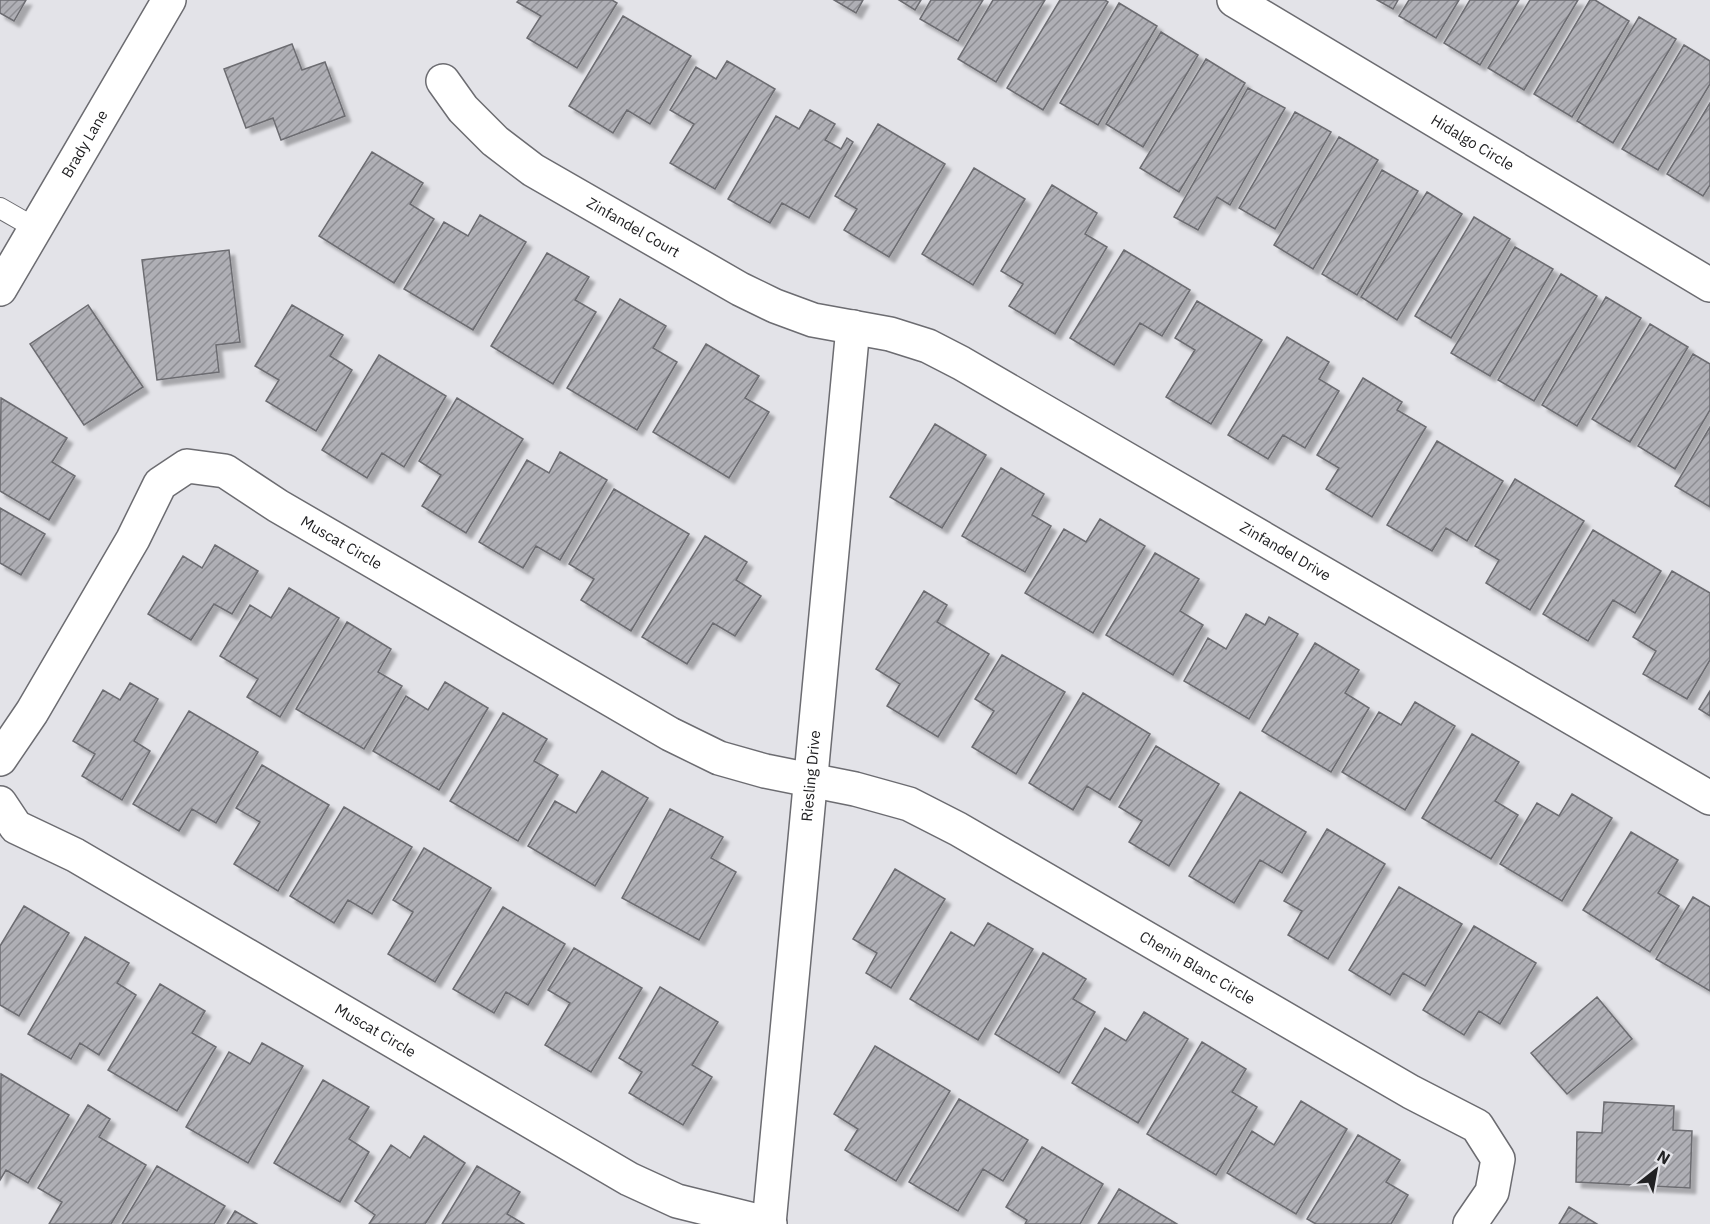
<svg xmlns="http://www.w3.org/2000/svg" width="1710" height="1224" viewBox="0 0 1710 1224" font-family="'IBM Plex Sans',sans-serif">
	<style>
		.building { fill: url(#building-hatch); stroke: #6c6c71; stroke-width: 1.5; filter: url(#shadow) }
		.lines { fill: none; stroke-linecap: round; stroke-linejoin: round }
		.service-casing { stroke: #6c6c71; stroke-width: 22 }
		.minor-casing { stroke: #6c6c71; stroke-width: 36 }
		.service { stroke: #fff; stroke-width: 20 }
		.minor { stroke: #fff; stroke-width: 33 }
		.labels { text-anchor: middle; stroke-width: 5; stroke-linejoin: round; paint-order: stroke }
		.street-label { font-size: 15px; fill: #212123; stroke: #e3e3e8 }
	</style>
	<defs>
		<pattern id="building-hatch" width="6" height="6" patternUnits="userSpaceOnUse" patternTransform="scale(1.5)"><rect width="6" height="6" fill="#afafb5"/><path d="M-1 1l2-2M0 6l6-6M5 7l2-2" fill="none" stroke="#8e8e93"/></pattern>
		<filter id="shadow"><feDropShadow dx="5.5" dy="5.5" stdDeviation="1.5" flood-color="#0004"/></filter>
	</defs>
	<rect width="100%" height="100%" fill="#e3e3e8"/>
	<!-- building -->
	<path class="building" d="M0 0H26L14 21 0 13Z
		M519 0H612L617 3 577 68 527 38 541 16 517 2Z
		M834 0H863L856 13Z
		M899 0H921L915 10Z
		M931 0H983L958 41 920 19Z
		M993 0H1045L996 82 958 59Z
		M1060 0H1105L1108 2 1043 110 1007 88Z
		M1377 0H1398L1393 9Z
		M1409 0H1459L1436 38 1399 16Z
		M1470 0H1519L1480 65 1444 43Z
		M1530 0H1578L1524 90 1488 68Z
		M1590 0H1595L1629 21 1572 117 1534 94Z
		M1119 3 1157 26 1098 125 1060 103Z
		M623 16 691 56 650 124 627 110 613 133 569 106Z
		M1639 17 1676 39 1613 143 1577 121Z
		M1161 32 1198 55 1143 147 1106 124Z
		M292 44 302 70 325 62 345 116 281 140 273 118 246 128 224 69Z
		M1684 45 1710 61V84L1658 170 1622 149Z
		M1206 59 1245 83 1179 192 1140 168Z
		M727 61 775 89 715 189 670 163 694 124 670 110 696 67 716 79Z
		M1248 88 1285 108 1230 205 1217 197 1198 230 1174 217Z
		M1710 103V185L1703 196 1667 174Z
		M810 110 835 124 825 140 841 149 847 138 853 142 809 218 782 203 770 223 728 199 776 116 799 129Z
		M1295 112 1331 132 1275 229 1239 208Z
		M878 124 945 164 889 257 844 230 857 209 835 196Z
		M1339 137 1378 160 1313 269 1274 245Z
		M372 152 423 183 410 204 434 219 394 283 319 236Z
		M974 168 1025 199 973 285 922 254Z
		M1382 170 1418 191 1357 295 1322 274Z
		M1052 185 1097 213 1085 234 1107 247 1055 334 1009 306 1023 284 1001 271Z
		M1427 192 1462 214 1397 320 1361 297Z
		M480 215 526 242 473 330 404 289 444 222 468 236Z
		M1474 217 1510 239 1451 338 1415 316Z
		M1515 247 1553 269 1490 376 1451 353Z
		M229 250 240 342 216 345 219 372 157 380 142 260Z
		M1124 250 1190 290 1162 336 1140 323 1114 365 1070 338Z
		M547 253 589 277 575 300 596 312 553 384 491 346Z
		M1561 274 1597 296 1534 401 1498 380Z
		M1606 297 1641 318 1577 426 1542 405Z
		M620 299 666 326 653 348 677 362 637 430 567 388Z
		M1197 301 1262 340 1211 424 1166 397 1195 350 1175 338Z
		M88 305 143 387 84 425 30 344Z
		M292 305 343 335 330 356 352 370 316 431 266 401 279 380 255 366Z
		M1650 324 1688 347 1630 442 1592 419Z
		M1287 337 1329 362 1319 379 1339 391 1305 448 1283 435 1268 459 1228 435Z
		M706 344 759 376 745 398 769 412 729 478 653 432Z
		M1693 354 1710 364V410L1675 469 1638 446Z
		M379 355 446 396 404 467 382 453 367 478 322 450Z
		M1363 378 1402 402 1397 410 1426 427 1372 517 1326 489 1339 468 1317 455Z
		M1 398 67 438 52 462 75 476 49 520 0 491Z
		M457 398 523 439 466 533 422 506 441 475 419 461Z
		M935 424 986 455 942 528 890 497Z
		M1710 427V507L1675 486Z
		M1437 441 1503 481 1467 541 1446 528 1432 551 1387 525Z
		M560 452 607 480 560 560 536 546 523 568 479 542 527 460 549 473Z
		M1001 468 1044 494 1032 515 1051 526 1025 572 962 536Z
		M1515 479 1584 521 1530 610 1486 583 1499 560 1475 546Z
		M614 489 689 534 631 631 581 600 594 579 569 564Z
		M0 508 45 534 21 575 0 563Z
		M1100 519 1145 546 1093 633 1025 593 1064 529 1086 542Z
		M1593 530 1661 571 1635 613 1613 600 1588 641 1543 614Z
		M705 536 747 562 736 580 761 596 735 636 713 623 687 664 642 637Z
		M215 545 258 571 232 614 214 604 191 640 148 614 183 556 202 568Z
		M1155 553 1199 579 1180 611 1203 625 1173 675 1106 635Z
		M1672 571 1710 593V660L1687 699 1643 674 1656 651 1633 637Z
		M289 588 339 618 280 717 247 697 258 679 220 656 250 605 271 618Z
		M924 591 947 605 937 622 989 654 938 737 887 706 900 684 876 669Z
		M1246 614 1265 625 1269 617 1298 634 1249 719 1184 681 1208 638 1226 649Z
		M347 622 391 649 378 672 402 686 364 749 296 709Z
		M1315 643 1359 670 1345 693 1369 708 1331 772 1262 731Z
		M1002 655 1065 692 1016 774 972 747 994 711 975 699Z
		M445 682 488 708 439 790 373 751 406 696 428 710Z
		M130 683 158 699 134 741 150 751 122 800 82 776 95 754 73 741 103 690 120 700Z
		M1710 691V716L1699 709Z
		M1083 693 1150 734 1110 800 1087 786 1073 810 1029 783Z
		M1415 702 1455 726 1405 810 1342 772 1379 712 1401 725Z
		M189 711 258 752 216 823 192 809 179 831 133 804Z
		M503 713 547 739 534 761 558 775 518 841 450 801Z
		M1472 734 1519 762 1495 801 1518 815 1491 859 1422 818Z
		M1156 746 1219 784 1169 866 1129 842 1142 821 1119 807Z
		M262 765 329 805 278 891 234 864 260 822 236 808Z
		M602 771 648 798 595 886 528 846 555 801 576 813Z
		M1240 792 1306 832 1282 873 1260 860 1234 903 1189 876Z
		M1572 794 1612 818 1562 901 1500 864 1537 803 1559 816Z
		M344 807 412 847 372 914 348 900 334 923 290 896Z
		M670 809 723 837 711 858 736 872 699 940 622 898Z
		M1327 829 1385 864 1328 959 1288 935 1302 911 1284 901Z
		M1631 832 1678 860 1658 893 1679 906 1650 952 1583 910Z
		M424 848 491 888 435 982 388 954 413 912 393 900Z
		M895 869 945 899 891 988 866 973 877 953 853 939Z
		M1399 887 1462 924 1425 986 1403 973 1390 995 1349 970Z
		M1693 897 1710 907V991L1656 959Z
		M24 906 69 933 19 1016 0 1005V946Z
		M503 907 565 944 528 1005 506 992 494 1013 453 989Z
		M988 923 1033 949 978 1040 910 999 951 932 974 946Z
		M1474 926 1536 963 1500 1024 1479 1011 1464 1035 1423 1010Z
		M85 937 129 963 117 983 136 995 99 1055 80 1043 71 1059 28 1034Z
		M574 948 642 988 591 1072 545 1045 570 1003 548 990Z
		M1043 953 1086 979 1073 999 1095 1012 1059 1073 995 1034Z
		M160 984 205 1011 192 1033 216 1047 177 1111 108 1070Z
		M660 987 718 1022 692 1065 712 1077 683 1125 629 1093 642 1072 619 1058Z
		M1597 997 1632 1039 1567 1094 1531 1053Z
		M1144 1012 1188 1039 1138 1123 1072 1083 1105 1028 1126 1041Z
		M1202 1042 1246 1069 1232 1092 1257 1107 1216 1175 1147 1134Z
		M262 1043 303 1066 248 1163 186 1127 229 1052 250 1064Z
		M875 1046 950 1091 896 1181 845 1150 858 1129 834 1114Z
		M1 1074 69 1115 28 1183 6 1170 0 1180Z
		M323 1080 369 1107 349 1139 369 1152 340 1202 274 1163Z
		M959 1099 1028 1140 1003 1181 983 1169 958 1211 909 1182Z
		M1301 1101 1347 1129 1296 1214 1227 1173 1252 1131 1274 1145Z
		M1604 1102 1674 1106 1673 1130 1692 1131 1690 1188 1576 1182 1577 1132 1602 1133Z
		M88 1105 110 1119 99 1137 146 1165 111 1224H49L62 1202 38 1188Z
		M1358 1135 1400 1160 1386 1182 1408 1195 1391 1224H1316L1307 1219Z
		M424 1136 465 1163 425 1224H369L375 1215 355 1201 391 1145 410 1158Z
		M1042 1147 1103 1184 1080 1224H1025L1027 1220 1006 1207Z
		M157 1166 225 1206 214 1224H122Z
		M477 1166 520 1192 507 1214 524 1224H442Z
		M1119 1189 1177 1224H1098Z
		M1569 1207 1597 1224H1559Z
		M235 1211 257 1224H227Z"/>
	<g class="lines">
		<defs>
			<path id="service" d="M0 208 35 228"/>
			<g id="minor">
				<path id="s1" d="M1234 0 1710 285"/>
				<path id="s2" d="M443 81 463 109 495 141 533 170 740 289 775 306 813 320 890 334 928 346 961 363 1710 798"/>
				<path id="s3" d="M0 289 169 0"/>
				<path id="s4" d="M0 759 32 712 133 539 160 484 187 466 225 471 278 506 670 734 719 758 765 771 855 789 909 804 958 829 1411 1092 1477 1126 1498 1159 1492 1192 1470 1224"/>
				<path id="s5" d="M0 803 16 827 75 855 629 1179 677 1201 770 1224"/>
				<path id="s6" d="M769 1224 853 327"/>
			</g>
		</defs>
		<!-- service casing -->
		<use href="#service" class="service-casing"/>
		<!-- minor casing -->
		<use href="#minor" class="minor-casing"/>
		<!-- service -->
		<use href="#service" class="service"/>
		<!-- minor -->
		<use href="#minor" class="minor"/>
	</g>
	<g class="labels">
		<!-- street labels -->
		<g class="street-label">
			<text dy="5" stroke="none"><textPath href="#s1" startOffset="278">Hidalgo Circle</textPath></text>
			<text dy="5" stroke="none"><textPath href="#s3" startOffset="168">Brady Lane</textPath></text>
			<text dy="5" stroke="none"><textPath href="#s2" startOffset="243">Zinfandel Court</textPath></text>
			<text dy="5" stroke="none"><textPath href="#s4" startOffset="526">Muscat Circle</textPath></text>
			<text dy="5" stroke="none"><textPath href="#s2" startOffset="976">Zinfandel Drive</textPath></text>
			<text dy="5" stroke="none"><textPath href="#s6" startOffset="450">Riesling Drive</textPath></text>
			<text dy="5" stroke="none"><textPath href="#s4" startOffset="1488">Chenin Blanc Circle</textPath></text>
			<text dy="5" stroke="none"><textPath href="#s5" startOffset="442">Muscat Circle</textPath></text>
		</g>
	</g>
	<!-- north arrow -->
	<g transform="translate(1656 1170) rotate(31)" stroke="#e3e3e8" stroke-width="4.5" paint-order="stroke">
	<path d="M0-4.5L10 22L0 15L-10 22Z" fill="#212123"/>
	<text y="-9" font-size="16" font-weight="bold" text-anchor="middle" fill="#212123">N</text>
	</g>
</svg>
